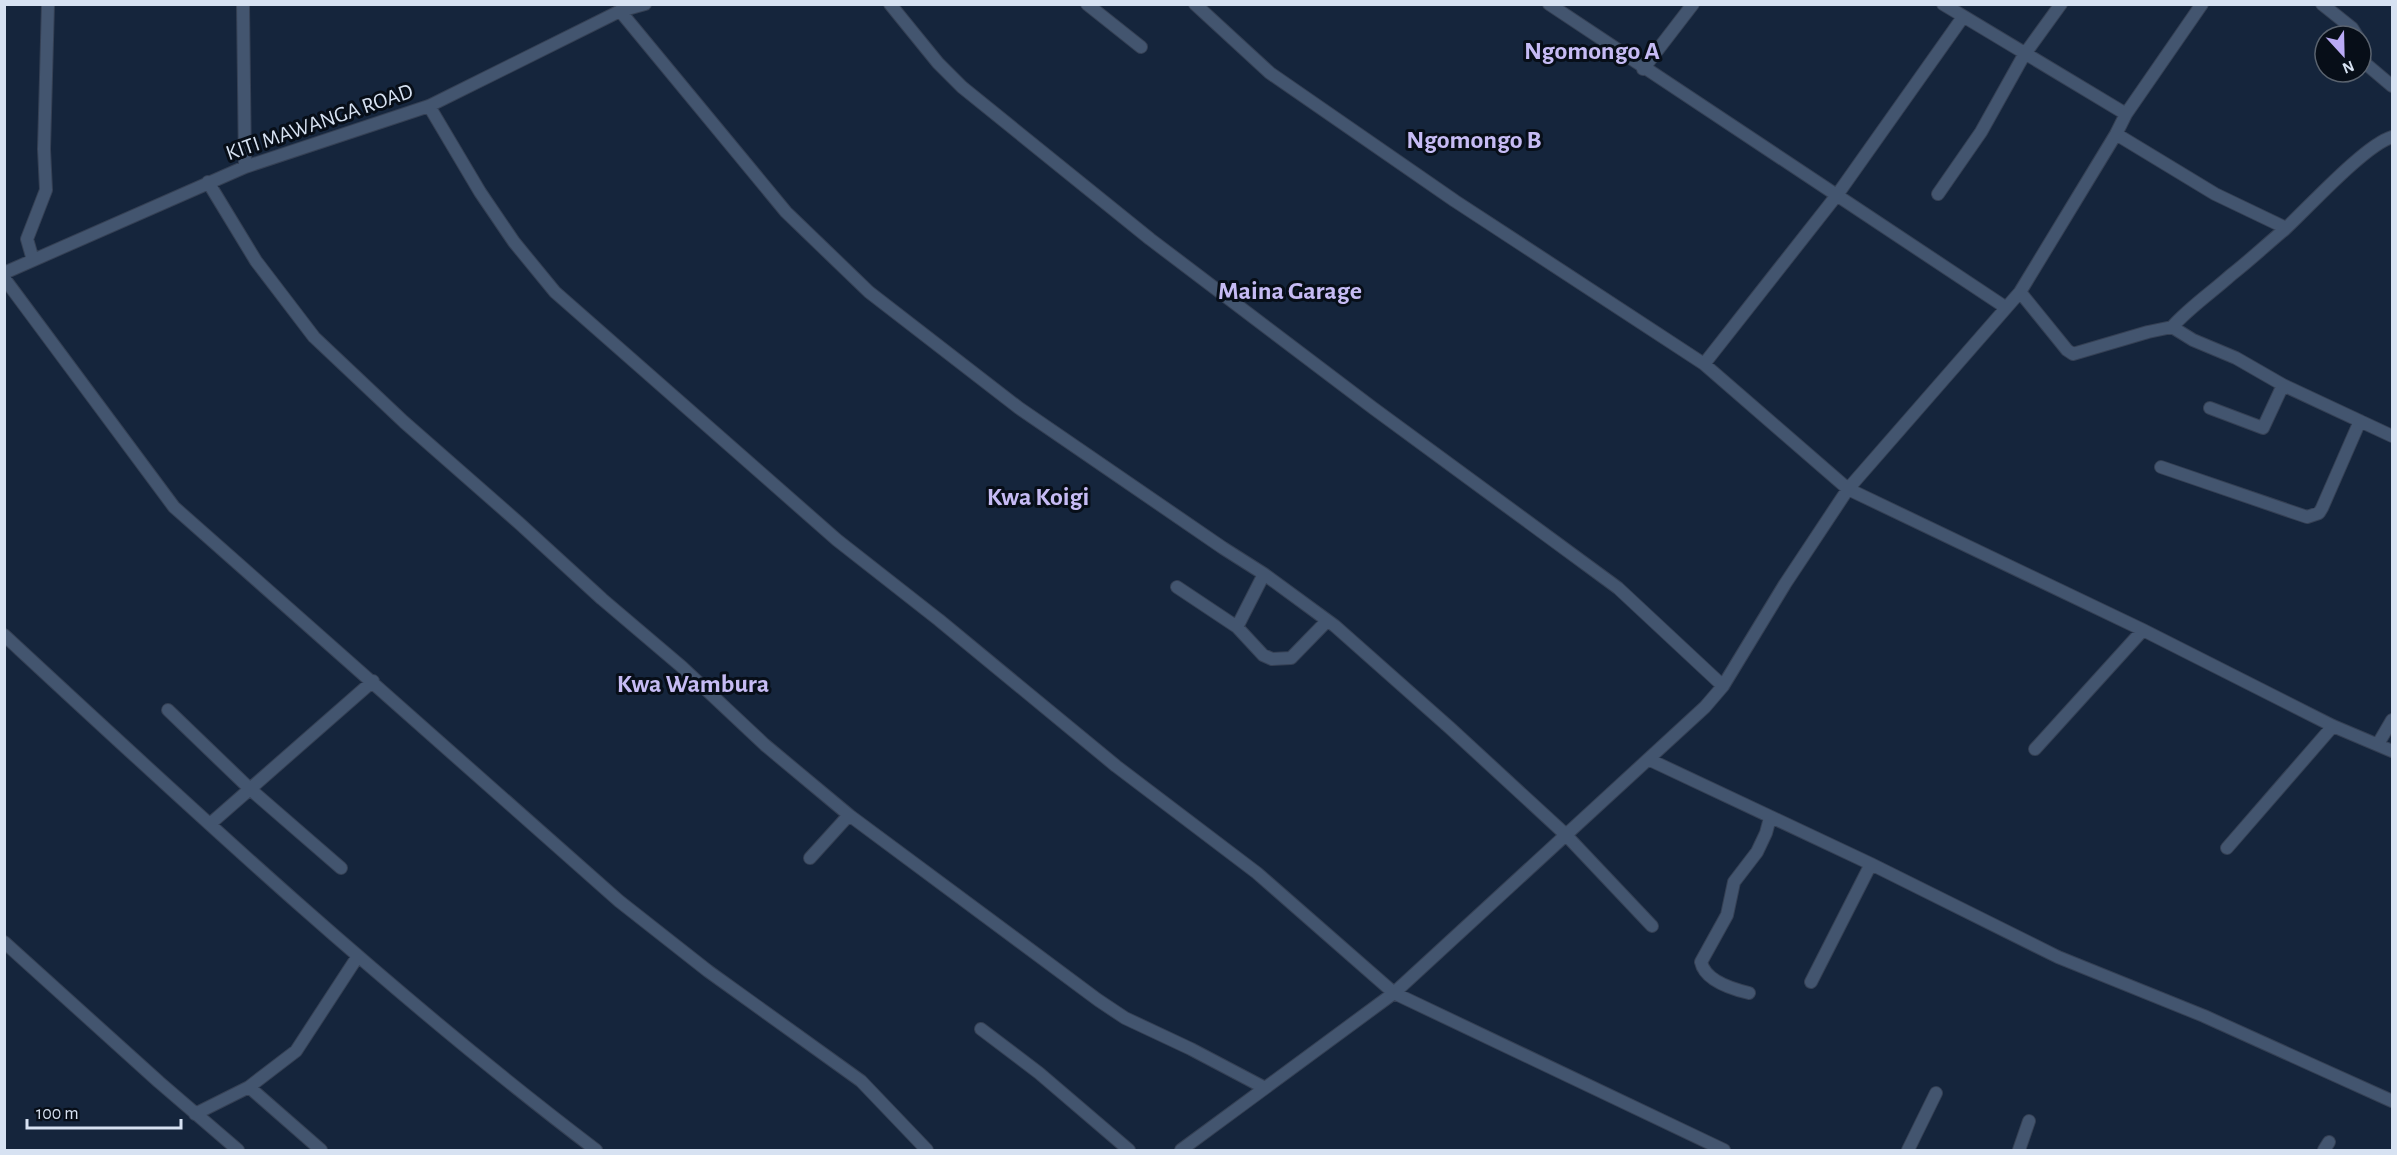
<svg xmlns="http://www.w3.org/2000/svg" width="2397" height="1155" viewBox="0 0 2397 1155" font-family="'Alegreya Sans',sans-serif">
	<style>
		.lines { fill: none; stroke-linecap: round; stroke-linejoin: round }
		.street-casing { stroke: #354054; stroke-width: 14 }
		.street { stroke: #43556f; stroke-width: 12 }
		.labels { text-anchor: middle; stroke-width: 6; stroke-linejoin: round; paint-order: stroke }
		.street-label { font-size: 22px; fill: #d7e2f2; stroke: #070e18 }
		.quarter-label { font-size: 26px; font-weight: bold; fill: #c6bbf4; stroke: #070e18 }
	</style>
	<rect width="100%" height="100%" fill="#15253c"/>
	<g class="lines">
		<defs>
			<path id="street" d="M243 4 245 167
				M890 4 938 63 962 87 1150 239 1373 408 1618 588 1723 686
				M1087 4 1141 47
				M1195 4 1270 73 1455 201 1704 364 1837 195 1963 17
				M1549 4 2005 307
				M1943 4 2126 114
				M2322 4 2352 28 2357 36
				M620 11 786 212 869 292 1019 408 1223 548 1264 574 1335 626 1450 728 1565 834 1652 926
				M2361 51 2366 64 2392 86
				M1643 69 1693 4
				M429 106 480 192 514 242 555 292 837 540 939 620 1116 766 1257 873 1394 993 1724 1150
				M2116 134 2215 194 2286 228
				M208 182 256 261 314 337 404 422 519 523 602 599 682 667 765 745 849 815
				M1938 194 1981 132 2024 55 2061 4
				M33 260 27 239 46 190 44 149 48 4
				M4 273 245 167 429 106 620 11 645 4
				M4 278 174 507 619 901 708 971 861 1081 927 1150
				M2020 292 2067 350 2073 354 2148 332 2172 327 2193 340 2236 358 2283 385 2392 436
				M2172 327C2190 307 2211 293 2231 275 2249 261 2266 245 2284 230 2308 208 2365 145 2392 137
				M1704 364 1848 489 2143 630 2333 726 2392 751
				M2210 408 2263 428 2283 385
				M2161 467 2307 517 2319 513 2322 508 2360 421
				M1177 587 1237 627 1263 655 1272 659 1291 658 1327 621
				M1237 627 1264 574
				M4 635C196 813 388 992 596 1150
				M168 710 250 789 341 868
				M2378 744 2392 720
				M2035 749 2143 630
				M1650 760 1871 864 2058 957 2204 1016 2392 1101
				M210 824 373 681
				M2227 848 2333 726
				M810 858 849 815 1098 1000 1125 1018 1191 1049 1265 1088
				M4 942 159 1082 238 1150
				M1811 982 1871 864
				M1749 993C1732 989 1705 981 1701 962L1727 915 1734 882 1757 852 1766 833 1770 818
				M981 1029 1039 1073 1129 1150
				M249 1087 296 1051 358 956
				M195 1114 249 1087 321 1150
				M1181 1150 1394 993 1705 707 1723 686 1785 584 1848 489 2020 292 2116 134 2126 114 2202 4
				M1908 1150 1936 1093
				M2019 1150 2029 1121
				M2324 1150 2329 1142"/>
		</defs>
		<!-- street casing -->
		<use href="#street" class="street-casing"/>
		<!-- street -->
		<use href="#street" class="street"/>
	</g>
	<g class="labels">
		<!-- street labels -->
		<g class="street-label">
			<text transform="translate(319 121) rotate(-19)" y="8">KITI MAWANGA ROAD</text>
		</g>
		<!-- quarter labels -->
		<g class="quarter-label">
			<text x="1592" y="59">Ngomongo A</text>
			<text x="1474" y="148">Ngomongo B</text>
			<text x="1290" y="299">Maina Garage</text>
			<text x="1038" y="505">Kwa Koigi</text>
			<text x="693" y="692">Kwa Wambura</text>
		</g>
	</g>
	<!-- border -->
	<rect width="2397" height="1155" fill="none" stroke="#d7e2f2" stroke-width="12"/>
	<!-- north arrow -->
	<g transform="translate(2343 54) rotate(158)"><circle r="28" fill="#070e18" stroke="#5a636f" stroke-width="1.5"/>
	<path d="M0-4.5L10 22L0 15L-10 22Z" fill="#baaaf6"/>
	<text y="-9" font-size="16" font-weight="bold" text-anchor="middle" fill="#d7e2f2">N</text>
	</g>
	<!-- scale -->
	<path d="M27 1119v9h154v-9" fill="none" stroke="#d7e2f2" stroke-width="3"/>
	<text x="36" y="1119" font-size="18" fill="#d7e2f2" stroke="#070e18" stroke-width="4.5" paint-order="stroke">100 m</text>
</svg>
